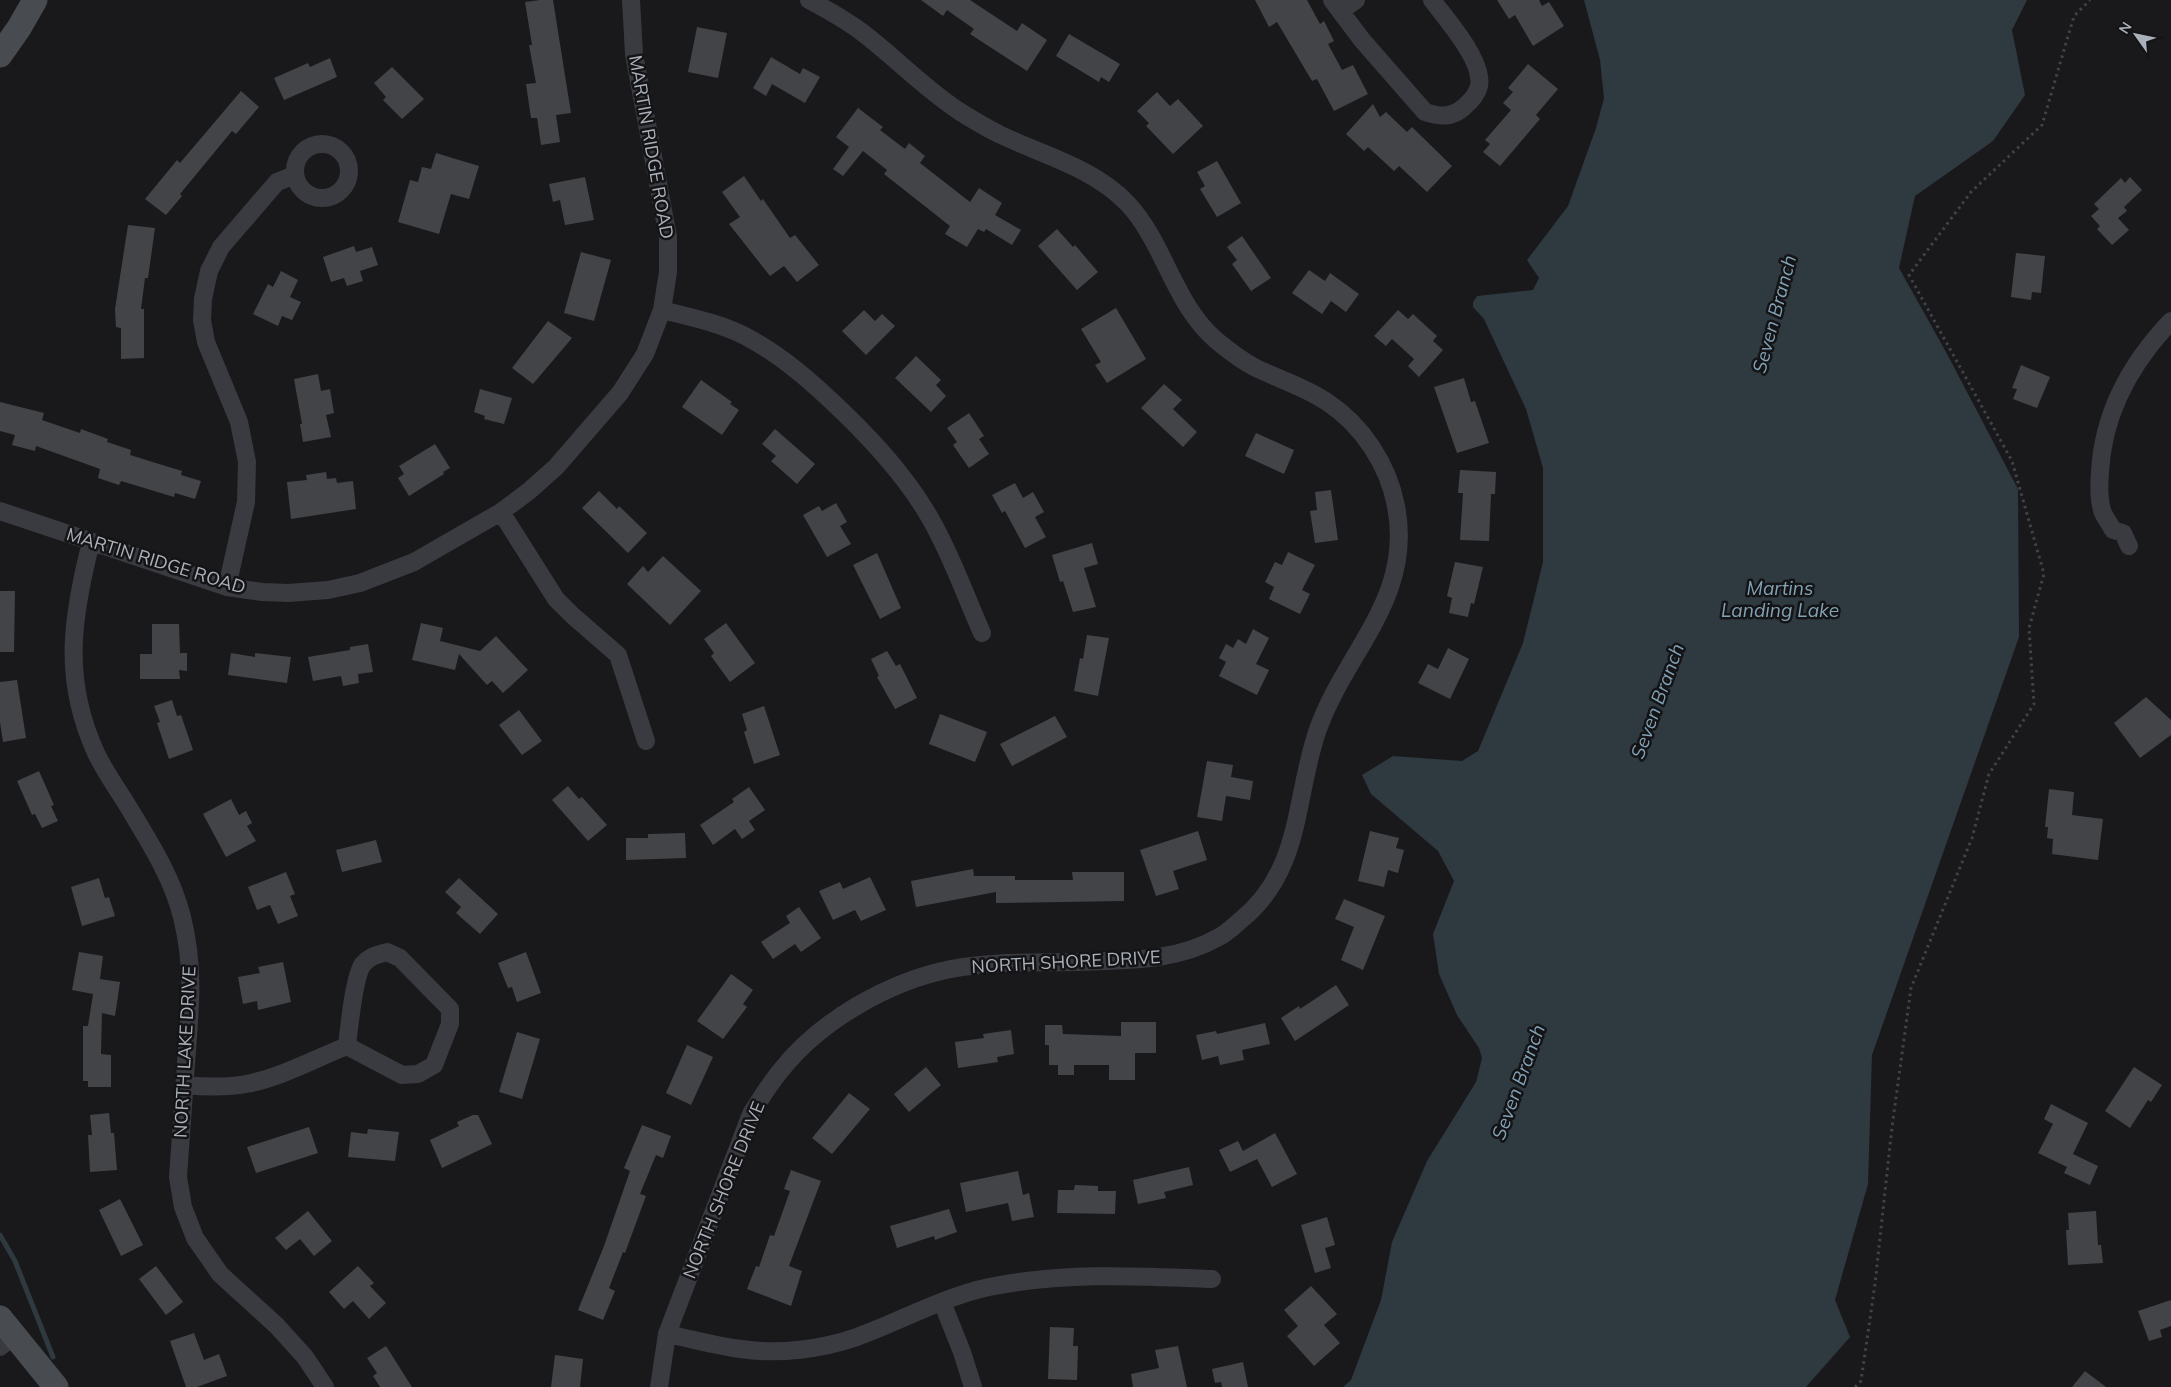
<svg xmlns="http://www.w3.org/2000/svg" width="2171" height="1387" viewBox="0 0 2171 1387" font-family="Mulish,sans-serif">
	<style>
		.water { fill: #2e3940 }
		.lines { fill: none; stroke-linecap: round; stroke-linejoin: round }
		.stream { stroke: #2e3940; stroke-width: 5 }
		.building { fill: #434448 }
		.path { stroke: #404347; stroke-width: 3; stroke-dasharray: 2.5 4; stroke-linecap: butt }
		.street { stroke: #3a3b40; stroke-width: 18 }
		.secondary { stroke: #484b50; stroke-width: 25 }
		.labels { text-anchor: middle; stroke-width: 5; stroke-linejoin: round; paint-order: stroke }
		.street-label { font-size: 18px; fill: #abb1bb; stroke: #141416 }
		.water-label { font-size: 19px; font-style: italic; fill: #82a2b6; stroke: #141416 }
	</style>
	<rect width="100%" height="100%" fill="#19191b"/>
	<!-- water -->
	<path class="water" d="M1584 0H2027L2012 30 2025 95 1993 141 1915 196 1899 268 1946 352 2018 489 2019 637 1872 1055 1868 1184 1835 1300 1850 1337 1806 1387H1343L1351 1380 1381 1300 1392 1242 1427 1161 1476 1082 1482 1058 1479 1048 1457 1015 1439 974 1433 934 1454 881 1438 851 1371 794 1362 775 1393 756 1462 761 1478 751 1523 643 1543 562V468L1526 409 1484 319 1473 307V302L1477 296 1533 290 1539 278 1527 260 1568 206 1596 128 1604 98 1600 60Z"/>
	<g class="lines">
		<!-- stream -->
		<path class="stream" d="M0 1235 15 1261 53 1357"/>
	</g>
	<!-- building -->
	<path class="building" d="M540 0H553L571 113 556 115 560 142 541 145 537 118H531L526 84 536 83 529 45H532L525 2Z
		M921 0H970L1017 31 1022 23 1047 40 1027 71 970 34 974 29 947 10 943 16Z
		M1255 0H1307L1320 24 1324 21 1334 41 1328 44 1342 70 1353 65 1368 94 1334 111 1317 79 1312 81 1277 22 1269 27Z
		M1497 0H1539L1542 6 1549 2 1564 26 1533 46 1515 15 1509 19Z
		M697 27 727 33 718 78 688 72Z
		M1069 34 1120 64 1109 82 1101 77 1099 82 1056 56Z
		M771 57 800 74 803 68 820 77 805 103 772 84 766 96 753 88Z
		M330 58 337 77 284 100 274 78 308 63 310 67Z
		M1528 64 1558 89 1536 115 1540 119 1500 166 1483 152 1490 144 1485 140 1511 110 1503 103 1513 92 1508 88Z
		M392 67 424 99 402 119 383 100 386 97 374 83Z
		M241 91 259 107 236 134 232 131 180 194 182 196 166 215 145 199 173 165 177 160 180 163Z
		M1157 92 1170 106 1178 99 1203 126 1173 154 1146 126 1149 123 1137 111Z
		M1373 104 1380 117 1386 112 1407 132 1412 127 1452 166 1427 192 1399 166 1394 171 1368 147 1364 151 1346 134Z
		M858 108 883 127 880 130 905 149 909 143 925 156 920 163 970 202 979 188 1002 203 995 215 1021 230 1012 245 986 229 984 232 978 229 967 247 945 234 950 226 884 174 887 170 863 151 843 176 833 169 849 147 836 137Z
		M436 153 479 166 469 199 451 194 439 234 398 222 410 180 418 182 422 167 431 169Z
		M1217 161 1241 203 1217 217 1200 189 1205 186 1197 172Z
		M744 176 761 201 763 199 790 238 795 235 819 265 797 282 784 266 770 276 729 224 740 217 722 192Z
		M585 177 594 220 565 225 560 200 553 202 549 184Z
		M2130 177 2142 190 2124 207 2127 211 2118 218 2129 230 2112 245 2097 229 2100 226 2091 216 2099 209 2094 204 2121 178 2125 183Z
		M128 225 155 228 148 278H145L141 309H144V358L121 359V328L116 327 115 309Z
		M1057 229 1073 247 1075 245 1098 272 1077 290 1038 246Z
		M1242 236 1271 278 1251 291 1232 264 1237 260 1227 247Z
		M354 246 356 252 372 247 378 265 360 271 363 281 347 286 344 278 331 282 323 257Z
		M581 252 611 260 594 321 564 313Z
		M2016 253 2045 256 2041 293 2032 292 2031 300 2011 297Z
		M1309 270 1325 281 1330 273 1359 294 1346 312 1331 301 1322 314 1292 293Z
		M281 271 298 280 290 297 301 302 292 320 282 316 278 326 253 314 268 284 273 287Z
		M1116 308 1146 359 1107 383 1095 365 1101 362 1081 329Z
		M864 310 875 321 882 314 895 326 866 355 842 331Z
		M1398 310 1408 319 1413 314 1437 336 1433 341 1443 350 1419 377 1408 366 1414 359 1392 339 1386 346 1374 336Z
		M548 321 572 338 533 384 512 368Z
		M916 356 941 380 936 385 946 396 931 412 895 378Z
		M2021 365 2050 377 2037 408 2013 399 2017 389 2012 388Z
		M318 374 321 391 330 389 334 413 326 415 331 437 303 442 300 424H302L294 379Z
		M1464 378 1471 402 1475 401 1489 443 1457 453 1434 387Z
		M701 380 732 402 730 404 739 410 722 435 682 407Z
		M1164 384 1182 400 1173 409 1197 432 1183 447 1141 408Z
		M480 389 512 398 504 424 484 419 485 416 474 412Z
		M0 402 44 413 42 420 80 433 81 429 108 439 107 442 131 450 130 455 182 471 181 475 201 481 195 499 175 493 174 497 121 481 119 485 98 478 100 469 36 446 35 451 12 445 15 435 0 431Z
		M969 413 984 436 979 439 989 454 969 468 953 445 957 442 947 428Z
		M775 429 815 464 797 484 771 461 776 456 762 444Z
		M1256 433 1294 450 1284 474 1245 456Z
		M435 444 450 468 443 472 444 474 409 496 398 478 404 474 399 466Z
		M1460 470 1496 472 1495 494H1491L1489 541 1460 540 1463 493H1458Z
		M326 472 327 479 336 478 337 483 353 481 356 509 291 519 287 482 307 480 306 475Z
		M1015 483 1023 498 1033 492 1044 512 1035 517 1046 537 1025 548 1005 511 1002 513 992 495Z
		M1331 490 1338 540 1315 543 1310 511 1317 510 1315 492Z
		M599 491 617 509 619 506 647 533 628 553 582 508Z
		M836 503 847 522 840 526 851 544 827 557 803 515 819 506 822 511Z
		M1092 543 1098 564 1084 568 1096 607 1073 612 1063 581 1060 582 1052 555Z
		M1288 552 1315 565 1302 590 1310 594 1300 614 1269 599 1274 587 1265 582 1275 562 1282 565Z
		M877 553 901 608 880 619 853 565Z
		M663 556 701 591 670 625 627 584 643 566 648 572Z
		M1455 562 1483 567 1474 604 1471 603 1468 617 1449 613 1452 598 1447 596Z
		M0 591H15L14 652H0Z
		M421 623 443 628 440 641 480 651 496 636 528 670 503 693 492 681 487 685 459 654 455 670 412 660Z
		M726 623 755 663 730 682 711 656 714 653 704 639Z
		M152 624H179L180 653H187V671L179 670 180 679H140V654H152Z
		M1253 629 1269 638 1256 664 1269 670 1257 695 1219 676 1226 662 1219 658 1226 644 1233 648 1238 639 1246 644Z
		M1087 635 1109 638 1098 696 1074 691 1080 658 1083 659Z
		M368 644 373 672 358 674 359 683 343 686 341 676 313 681 308 657 350 650V647Z
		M1448 648 1469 659 1450 699 1418 683 1428 664 1438 669Z
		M887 651 896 666 900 664 917 698 895 709 877 677 879 676 871 659Z
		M231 653 255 657V653L291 657 287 683 228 675Z
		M17 680 26 738 3 742 0 722V682Z
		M2146 697 2171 720V735L2140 758 2114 723Z
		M172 700 177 716 181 715 193 750 169 759 157 723 160 722 154 706Z
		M764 706 780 755 754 764 744 732 747 730 742 714Z
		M519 710 542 741 522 755 499 725Z
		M940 714 987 732 975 762 929 744Z
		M1055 716 1067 737 1012 766 1000 744Z
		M1207 761 1233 765 1231 777 1253 781 1250 800 1226 796 1222 821 1197 817Z
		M39 771 54 805 51 806 58 821 42 828 35 814 32 815 17 781Z
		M568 786 579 799 582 797 607 825 588 841 552 800Z
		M749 787 765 810 749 821 755 830 742 839 735 829 713 845 700 825 734 802 732 799Z
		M2049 789 2074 792 2072 815 2103 819 2098 860 2052 854 2053 839 2047 838 2048 827H2045Z
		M231 799 239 815 246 811 252 823 247 826 256 841 226 857 203 814Z
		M1198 831 1207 860 1173 871 1179 889 1156 896 1140 850Z
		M1370 831 1399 838 1396 848 1404 850 1398 873 1388 870 1384 887 1358 881Z
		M685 833 686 858 626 860V838H648V834Z
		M376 840 382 862 342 872 336 850Z
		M973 869 974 876H1015V880H1073L1072 872H1124V901L996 903V892L916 907 911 881Z
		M286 872 295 894 290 896 298 916 278 924 270 905 257 910 248 887Z
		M870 877 886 910 861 921 855 910 833 920 819 891 840 882 843 889Z
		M99 878 105 898 109 897 115 916 82 926 71 887Z
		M459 878 498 914 480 934 456 913 461 907 445 892Z
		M1344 899 1385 916 1363 970 1341 960 1354 927 1335 919Z
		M799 907 821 938 801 952 795 944 773 959 761 942 790 923 786 916Z
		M79 952 103 956 100 979 120 982 115 1016 102 1013 101 1054 111 1055V1087H88V1081H83V1026H88L93 994 72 990Z
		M526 952 541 993 517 1002 512 987 508 988 498 963Z
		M283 962 291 1002 258 1010 257 1001 243 1004 238 977 260 973 258 967Z
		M731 974 753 990 743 1004 747 1007 723 1039 697 1021Z
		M1336 985 1349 1005 1295 1041 1281 1018 1299 1006 1300 1009Z
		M1121 1022H1156V1053H1135V1080H1109V1065H1074V1075H1058V1065H1049V1045H1045V1025H1062L1063 1034 1121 1036Z
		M1265 1023 1270 1044 1242 1050 1244 1060 1220 1065 1218 1056 1202 1060 1196 1035 1216 1031 1217 1034Z
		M1011 1030 1014 1054 997 1057 998 1062 958 1068 955 1042 984 1038 983 1034Z
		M517 1032 540 1039 522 1099 499 1092Z
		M687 1045 713 1057 691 1105 666 1093Z
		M926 1067 941 1085 909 1112 894 1094Z
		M2134 1067 2162 1085 2151 1102 2148 1100 2130 1128 2105 1111Z
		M849 1093 870 1109 832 1154 812 1138Z
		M2051 1104 2088 1123 2073 1154 2098 1166 2090 1185 2064 1173 2067 1167 2038 1153 2053 1124 2044 1119Z
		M109 1113 111 1133H114L117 1170 90 1172 88 1135H92L90 1115Z
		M473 1115H478L492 1144 442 1168 430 1140 459 1126 457 1122Z
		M642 1125 671 1136 663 1158 656 1155 640 1194 646 1196 625 1253 623 1252 609 1288 615 1291 603 1320 578 1310 604 1246 630 1171 624 1168Z
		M309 1127 318 1153 256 1173 247 1147Z
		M368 1129 399 1132 395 1161 348 1157 351 1132 367 1134Z
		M1275 1133 1297 1174 1272 1187 1257 1159 1230 1172 1219 1150 1238 1141 1243 1151Z
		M1189 1167 1193 1185 1164 1192 1166 1198 1138 1204 1133 1180Z
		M791 1170 821 1181 789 1266 802 1271 791 1306 747 1289 756 1266 759 1267 770 1235 774 1236 790 1191 784 1189Z
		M1018 1171 1023 1195 1029 1193 1034 1217 1012 1221 1008 1203 966 1212 960 1183Z
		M1075 1185 1098 1186V1191H1116L1115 1214 1057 1213 1058 1190H1074Z
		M120 1199 143 1245 121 1256 99 1210Z
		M949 1209 957 1232 935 1240 934 1236 897 1248 890 1226Z
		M308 1211 332 1241 314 1256 300 1239 286 1250 275 1238Z
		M2096 1211 2098 1245H2101L2103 1263 2068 1265 2066 1230H2069L2068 1213Z
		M1327 1217 1335 1245 1325 1248 1331 1268 1315 1273 1301 1225Z
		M156 1266 183 1302 166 1315 139 1279Z
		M358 1266 374 1283 370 1286 386 1303 369 1319 353 1301 344 1309 329 1292Z
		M1311 1286 1337 1314 1324 1325 1340 1343 1314 1366 1287 1336 1298 1326 1284 1310Z
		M2171 1300V1326L2160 1330 2162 1337 2149 1341 2138 1311Z
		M1050 1327 1074 1328 1073 1346H1078L1077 1380 1048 1379Z
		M194 1333 204 1360 219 1354 227 1376 197 1387H186L170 1341Z
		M386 1346 412 1387H380L373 1376 377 1373 367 1358Z
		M1178 1346 1187 1387H1133L1131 1374 1159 1368 1155 1350Z
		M555 1355 583 1359 580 1387H551Z
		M1243 1362 1248 1387H1222L1221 1382 1215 1383 1212 1369Z
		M2085 1371 2106 1387H2072Z"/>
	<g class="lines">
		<!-- path -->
		<path class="path" d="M1855 1387 1861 1381 1875 1284 1892 1127 1911 988 1972 838 1989 774 2034 704 2029 628 2044 574 2012 461 1909 275 1971 192 2042 125 2074 16 2090 0"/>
		<!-- street -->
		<path class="street" d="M1332 0 1362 40 1425 112C1440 117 1452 118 1464 107 1471 101 1477 95 1479 86 1484 61 1446 19 1432 0
			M1341 11 1356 0
			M295 171a27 27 0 1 1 54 0a27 27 0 1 1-54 0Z
			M662 310C690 317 719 323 745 336 783 356 813 383 844 413 877 445 907 478 930 518 951 554 965 595 982 633
			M0 511 227 587 262 592 288 593 328 590 360 583 414 562 501 512 529 491 556 467 620 393 645 354 662 310 668 272V237L634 54 631 0
			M501 512 556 599 572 615 618 655 646 741
			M91 542C72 617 62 679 96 753 105 772 118 790 129 808 150 843 172 877 182 917 195 969 190 1011 186 1063 183 1101 181 1139 178 1177L183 1207 195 1238 220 1274 277 1326 305 1357 325 1387
			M2129 546 2123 533 2113 530C2110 524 2104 517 2102 510 2099 499 2099 484 2100 472 2103 414 2131 363 2171 321
			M227 587 246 502 247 462 239 422 206 342 202 320 203 299 209 271 221 247 277 182 295 175
			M184 1085C205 1087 225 1088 246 1084 280 1078 314 1059 347 1046 349 1029 354 976 363 964 370 956 377 955 387 952L400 958 450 1009V1024L434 1065 418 1074 402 1075 347 1046
			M942 1302 962 1352 973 1387
			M667 1334C692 1339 717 1346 741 1349 779 1355 822 1349 857 1337 901 1321 943 1297 989 1287 1063 1272 1137 1276 1212 1279
			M0 1347 14 1336
			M659 1387 667 1334 751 1114C761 1098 770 1083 782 1069 821 1020 890 981 951 969 992 961 1036 963 1078 962 1127 960 1175 962 1219 937 1227 933 1234 926 1241 920 1302 870 1294 801 1317 732 1345 651 1414 599 1396 506 1388 464 1362 425 1327 402 1305 387 1278 379 1254 367 1241 360 1228 350 1217 341 1174 305 1165 244 1128 204 1094 168 1045 156 1001 135 988 129 975 121 962 113 926 90 897 59 863 33 846 20 828 10 809 0"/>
		<!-- secondary -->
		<path class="secondary" d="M0 55 19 28 35 0
			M0 1318 56 1387"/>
	</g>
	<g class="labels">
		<!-- street labels -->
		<g class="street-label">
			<text transform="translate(651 147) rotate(80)" y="6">MARTIN RIDGE ROAD</text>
			<text transform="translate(156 561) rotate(17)" y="6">MARTIN RIDGE ROAD</text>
			<text transform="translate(1066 962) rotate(-3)" y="6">NORTH SHORE DRIVE</text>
			<text transform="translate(185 1052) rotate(-87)" y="6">NORTH LAKE DRIVE</text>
			<text transform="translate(724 1190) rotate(-68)" y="6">NORTH SHORE DRIVE</text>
		</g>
		<!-- water labels -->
		<g class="water-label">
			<text transform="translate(1774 314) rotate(-75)" y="7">Seven Branch</text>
			<text x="1780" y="595">Martins<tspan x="1780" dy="22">Landing Lake</tspan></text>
			<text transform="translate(1657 701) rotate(-70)" y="7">Seven Branch</text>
			<text transform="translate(1518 1082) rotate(-70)" y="7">Seven Branch</text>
		</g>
	</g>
	<!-- north arrow -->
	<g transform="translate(2136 35) rotate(303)" stroke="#141416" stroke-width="4" paint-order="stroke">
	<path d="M0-4L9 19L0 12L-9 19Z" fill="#abb1bb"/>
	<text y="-8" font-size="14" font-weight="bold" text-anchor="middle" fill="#abb1bb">N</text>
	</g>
</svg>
